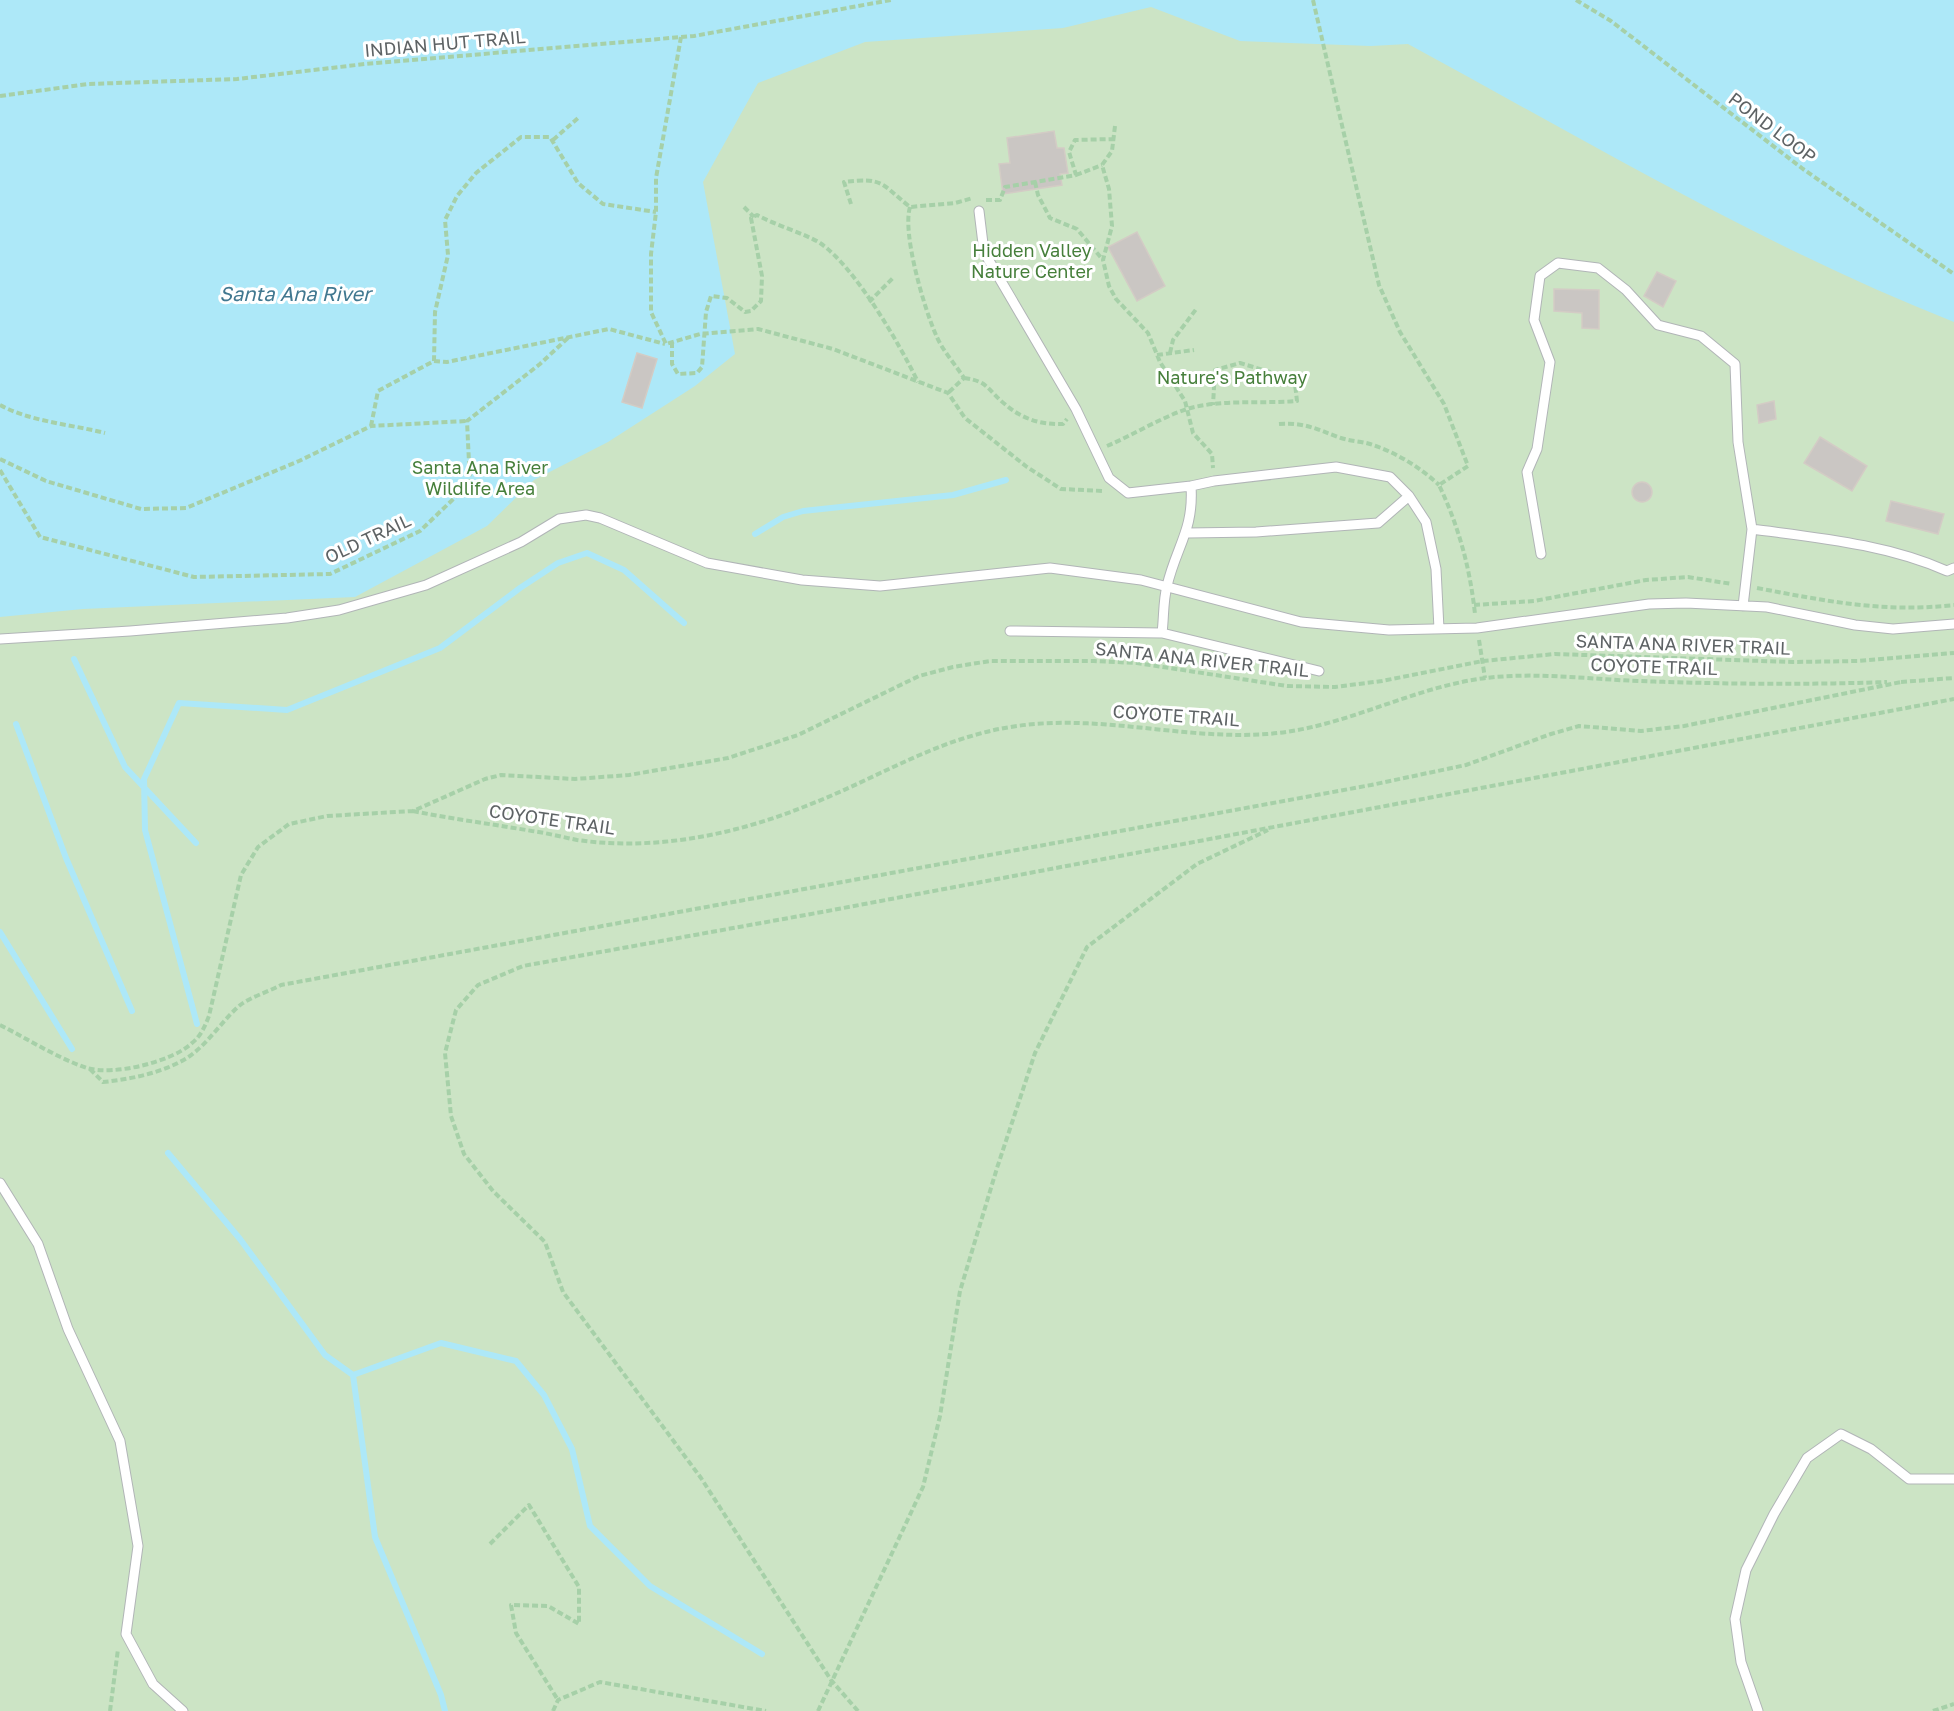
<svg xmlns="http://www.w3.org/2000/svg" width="1954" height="1711" viewBox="0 0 1954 1711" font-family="'Golos Text',sans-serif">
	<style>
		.green { fill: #cce4c5 }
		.water { fill: #ade8f8 }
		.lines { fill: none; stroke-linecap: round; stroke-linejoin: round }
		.stream { stroke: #ade8f8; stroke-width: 6 }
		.building { fill: #cac6c3; stroke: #d3ccc5; stroke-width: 1.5 }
		.service-casing { stroke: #b1b5b7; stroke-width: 11 }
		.path { stroke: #a6d0a8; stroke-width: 4; stroke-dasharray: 6 3; stroke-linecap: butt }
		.service { stroke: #fff; stroke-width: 9 }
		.labels { text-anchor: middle; stroke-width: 6; stroke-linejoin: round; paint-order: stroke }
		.street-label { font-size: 18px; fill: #5e6365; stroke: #fff }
		.park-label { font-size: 18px; fill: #467f3b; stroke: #fff }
		.water-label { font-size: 20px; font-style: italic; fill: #417890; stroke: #fff }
	</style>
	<rect width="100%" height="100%" fill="#efebe6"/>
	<!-- green -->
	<path class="green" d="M0 0H1954V1711H0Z"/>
	<!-- water -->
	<path class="water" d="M0 0H1954V322C1764 247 1587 141 1408 44L1371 46 1240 41 1151 7 1063 28 865 42 758 83 703 182 735 354 695 386 608 442 534 480 487 526 355 597 83 609 0 617Z"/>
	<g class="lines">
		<!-- stream -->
		<path class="stream" d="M755 534 783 517 803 511 953 495 1006 480
			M74 659 125 767 196 843
			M16 724 66 858 132 1011
			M0 932 72 1049
			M197 1024 145 830 144 779 179 703 287 710 440 648 520 588 558 563 587 553 624 570 684 623
			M168 1153 240 1239 325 1355 353 1375 375 1537 441 1695 445 1711
			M353 1375 441 1343 516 1361 544 1395 572 1449 590 1526 650 1586 762 1654"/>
	</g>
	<!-- building -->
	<path class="building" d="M1054 131 1057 148H1064L1068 173 1060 174 1062 185 1003 194 999 164 1010 163 1007 138Z
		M1137 232 1165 286 1137 301 1108 247Z
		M1657 272 1676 281 1663 307 1644 296Z
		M1554 289 1599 290V329L1582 328V313L1554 311Z
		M637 353 657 359 642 408 622 402Z
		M1774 401 1776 419 1759 423 1757 405Z
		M1820 437 1867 466 1852 491 1804 463Z
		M1632 492a10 10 0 1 1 20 0a10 10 0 1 1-20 0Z
		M1891 501 1944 514 1938 534 1886 521Z"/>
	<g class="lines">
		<defs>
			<path id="service" d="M979 211 984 252 1076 409 1109 478 1128 493 1191 486C1194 530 1176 547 1167 586 1163 601 1164 618 1162 633L1010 631
				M1191 486 1214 481 1336 467 1390 477 1409 496 1426 522 1436 569 1439 629
				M1752 529C1818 538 1886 544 1947 571L1954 568
				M1188 533 1256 532 1378 523 1409 496
				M1541 554 1527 472 1537 449 1550 362 1534 320 1540 276 1558 263 1598 268 1626 290 1658 325 1701 336 1735 364 1738 442 1752 529 1743 606
				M1162 633 1319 671
				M0 639 130 631 287 618 339 610 426 585 521 542 559 519 586 515 600 518 707 563 802 580 880 586 1050 568 1141 580 1301 622 1389 630 1477 628 1649 604 1686 603 1767 607 1855 625 1893 629 1954 624
				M0 1183 38 1244 68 1329 120 1441 138 1546 126 1634 153 1684 183 1711
				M1758 1711 1741 1662 1735 1619 1746 1570 1774 1514 1807 1458 1841 1434 1871 1449 1909 1479H1954"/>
		</defs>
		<!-- service casing -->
		<use href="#service" class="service-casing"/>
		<!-- path -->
		<path class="path" d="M1313 0 1379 285 1400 332 1444 404 1468 466 1439 485C1459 527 1470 568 1475 614
			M1576 0 1611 21 1803 169 1954 274
			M681 37 656 178V212L651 254V312L666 344 700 334 758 329 833 349 948 393 965 418 1027 467 1061 489 1104 491
			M0 96 88 84 237 79 365 64 694 36 891 0
			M1115 126 1112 151 1102 165 1109 189 1112 226 1103 260 1109 286 1116 299 1148 333 1160 362 1185 401 1193 433 1212 454 1213 468
			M553 140 578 118
			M1076 175 1102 165
			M1035 182 1038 195 1050 218 1077 229 1103 260
			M986 200H1000L1005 187 1076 175 1069 152 1075 140 1114 139
			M851 204 844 182C884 177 881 184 910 207L955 203 973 198
			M744 207 754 217
			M910 207C902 233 924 308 936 335 942 350 955 364 964 378L948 393
			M869 302 893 278
			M672 342V364L678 374 697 373 702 367 706 312 711 296 727 298 745 312 751 311 761 301 762 276 751 218 757 215C775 225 806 234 820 243 855 267 899 343 918 382
			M1170 353 1173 340 1197 308
			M1157 355 1194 350
			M434 361 447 362 609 329 665 344
			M964 378C989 381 988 391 1006 405 1022 419 1042 425 1063 424L1067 419
			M0 405C32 422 69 424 105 433
			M1279 424C1303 422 1317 429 1338 437 1348 441 1360 441 1370 444 1395 452 1420 467 1439 485
			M371 426 378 391 434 361 435 312 448 255 445 220 457 196 476 173 521 137H550L578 183 603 204 656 212
			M1107 446C1133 435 1160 418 1187 409 1221 399 1261 404 1297 401L1295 384 1270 372 1240 363 1215 370 1213 405
			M0 459 46 481 141 509 186 508 299 461 371 426 467 421
			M0 470 40 537 194 577 330 574 420 531 470 483 467 421 540 364 569 337
			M1757 588C1826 601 1883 613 1954 605
			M1474 605 1534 601 1646 580 1688 577 1732 584
			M1479 640 1485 678
			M1901 682 1954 678
			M413 811C452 819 492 824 532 831 547 833 562 837 577 840 655 851 734 835 806 806 879 778 938 737 1017 726 1101 714 1183 740 1267 734 1343 729 1411 687 1486 678 1537 672 1587 679 1638 681 1721 684 1804 685 1887 682
			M0 1025C28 1039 57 1058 87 1068 113 1076 172 1062 192 1043 201 1036 205 1026 209 1016L241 875 258 847 289 824 327 816 413 811 485 779 501 775 575 779 629 775 728 758 798 735 919 676 953 667 990 661H1094L1137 663 1287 686 1335 687 1382 681 1483 661 1555 654 1793 662 1858 661 1954 653
			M90 1069 103 1082C132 1079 162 1073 187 1058 208 1044 221 1022 239 1006 250 997 268 992 281 985L1371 785 1466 765 1551 734 1579 726 1641 731 1684 726 1901 682
			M490 1544 529 1505 579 1587V1624L548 1606 511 1605 516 1633 558 1700
			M110 1711 118 1649
			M553 1711 558 1700 600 1682 766 1711
			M818 1711 923 1487 940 1416 960 1291 997 1168 1035 1053 1087 947 1197 864 1268 830
			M858 1711 831 1680 701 1478 563 1292 545 1242 493 1191 464 1154 451 1116 445 1053 456 1010 478 985 523 966 822 912 1954 699
			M1933 1711 1954 1704"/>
		<!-- service -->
		<use href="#service" class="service"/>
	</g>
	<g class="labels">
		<!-- street labels -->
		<g class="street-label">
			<text transform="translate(445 44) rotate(-5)" y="6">INDIAN HUT TRAIL</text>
			<text transform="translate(1772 128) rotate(37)" y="6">POND LOOP</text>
			<text transform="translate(368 539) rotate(-25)" y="6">OLD TRAIL</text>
			<text transform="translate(1683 645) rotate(2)" y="6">SANTA ANA RIVER TRAIL</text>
			<text transform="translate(1202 660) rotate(6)" y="6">SANTA ANA RIVER TRAIL</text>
			<text transform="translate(1654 667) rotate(2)" y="6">COYOTE TRAIL</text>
			<text transform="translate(1176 716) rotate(4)" y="6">COYOTE TRAIL</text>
			<text transform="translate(552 820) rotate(8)" y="6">COYOTE TRAIL</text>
		</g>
		<!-- park labels -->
		<g class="park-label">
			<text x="1032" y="257">Hidden Valley<tspan x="1032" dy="21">Nature Center</tspan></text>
			<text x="1232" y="384">Nature's Pathway</text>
			<text x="480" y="474">Santa Ana River<tspan x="480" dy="21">Wildlife Area</tspan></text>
		</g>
		<!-- water labels -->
		<g class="water-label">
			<text x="295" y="301">Santa Ana River</text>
		</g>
	</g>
</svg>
